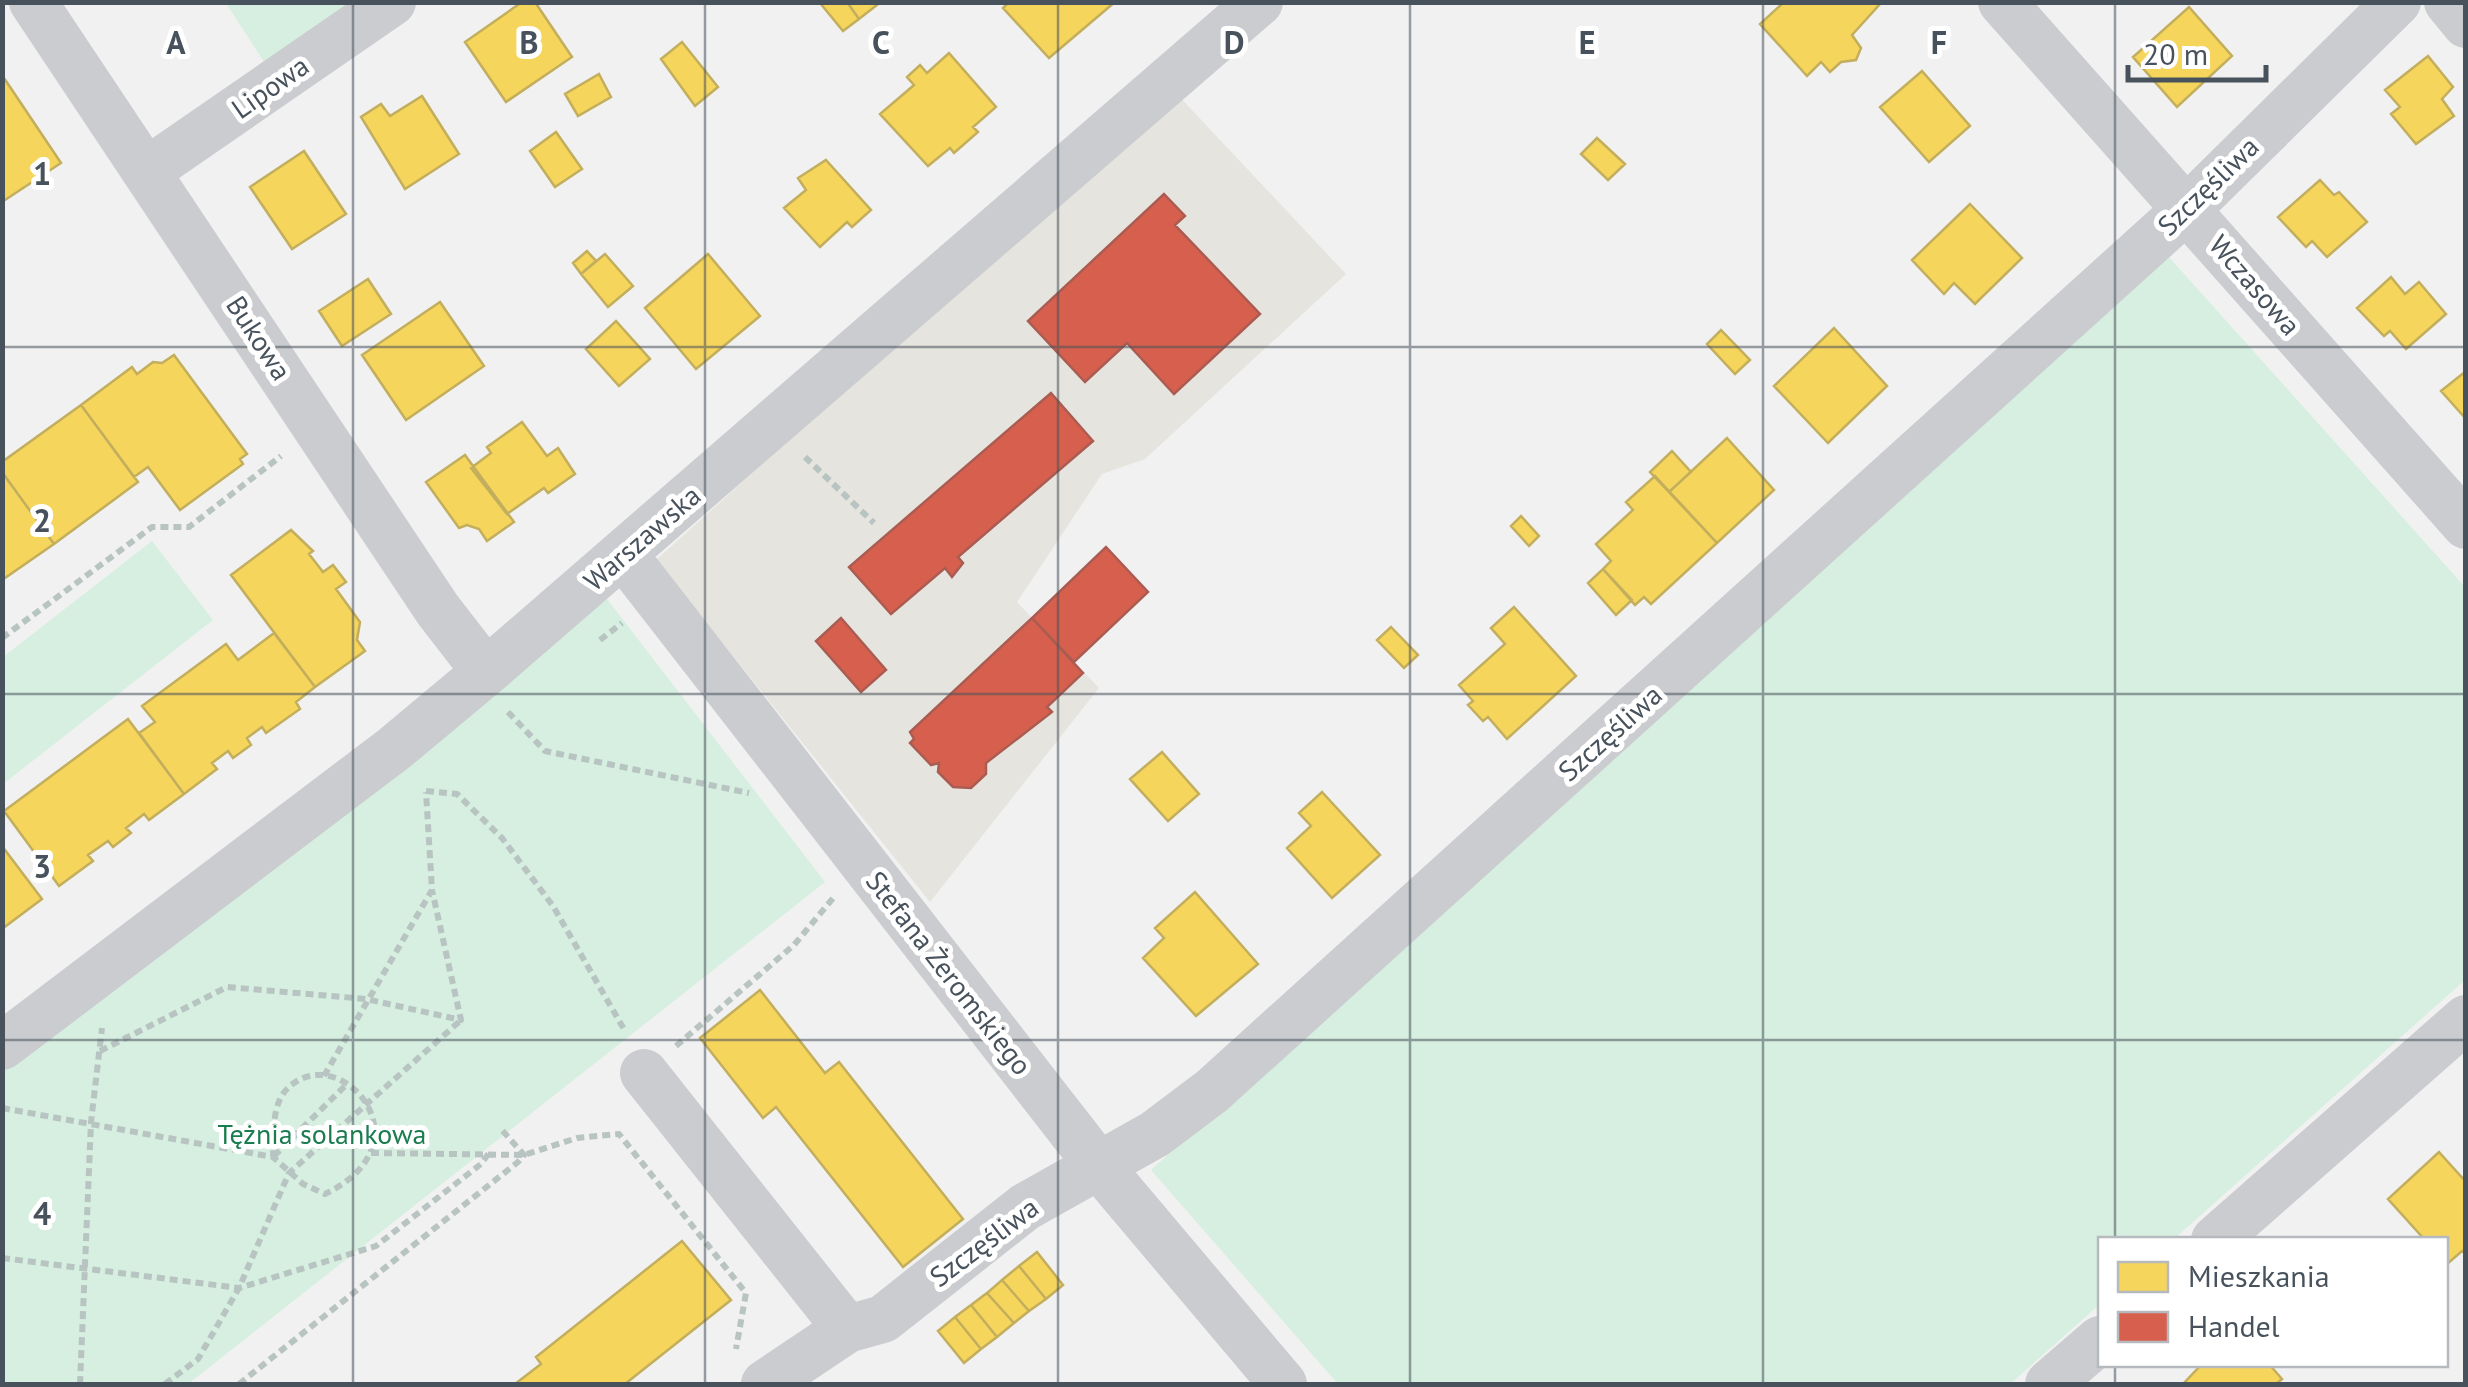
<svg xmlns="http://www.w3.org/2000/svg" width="2468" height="1387" viewBox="0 0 2468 1387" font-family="'PT Sans',sans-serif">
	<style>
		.commercial { fill: #e6e4de }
		.green { fill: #d6efe0 }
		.homes { fill: #f6d55c; stroke: #c2ae5c; stroke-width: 2.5 }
		.shops { fill: #d6604d; stroke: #ab5c52; stroke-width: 2.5 }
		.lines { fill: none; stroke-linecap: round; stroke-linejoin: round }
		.path { stroke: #b8c4c1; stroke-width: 6; stroke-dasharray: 8 5; stroke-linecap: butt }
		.minor { stroke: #cacccf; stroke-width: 48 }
		.grid { fill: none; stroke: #48525c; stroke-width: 2.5; stroke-opacity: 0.55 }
		.labels { text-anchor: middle; stroke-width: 10; stroke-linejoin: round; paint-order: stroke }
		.street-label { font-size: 28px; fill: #48525c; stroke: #fff }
		.park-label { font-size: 28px; fill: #1a7c4f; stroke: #fff }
		.grid-label { font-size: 32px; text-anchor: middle; font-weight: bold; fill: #48525c; stroke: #fff; stroke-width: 10; stroke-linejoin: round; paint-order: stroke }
	</style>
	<rect width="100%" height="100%" fill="#f1f1f1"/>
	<!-- commercial -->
	<path class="commercial" d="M1175 92 1346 274 1145 459 1102 474 1017 602 1099 688 930 902 656 560Z"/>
	<!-- green -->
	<path class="green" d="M226 3H358L266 65Z
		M2168 256 2465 587V980L2174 1239 2100 1240V1304L2010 1384H1338L1151 1170Z
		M152 541 213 620 3 784V657Z
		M607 599 825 882 188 1384H3V1064Z"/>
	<!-- homes -->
	<path class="homes" d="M522 2H535L572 57 506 102 465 42Z
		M847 2 859 19 843 31 820 3Z
		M847 2H875L877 5 859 19Z
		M1009 2H1115L1049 58 1003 8Z
		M1784 2H1879L1880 4 1852 35 1861 48 1856 60 1841 62 1830 72 1821 62 1807 76 1760 24Z
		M2189 7 2232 56 2177 107 2133 57Z
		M682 42 718 87 695 106 661 59Z
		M949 53 996 107 973 127 978 132 954 153 950 148 928 166 880 114 914 85 907 77 920 65 927 73Z
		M2428 56 2453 87 2442 99 2454 116 2416 144 2391 114 2400 107 2385 90Z
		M1922 71 1970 126 1929 162 1880 107Z
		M599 74 611 97 578 116 565 94Z
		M2 75 61 163 2 202Z
		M422 96 459 154 405 189 361 117 381 104 390 116Z
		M556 132 582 169 555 187 530 151Z
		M1597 138 1625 164 1608 180 1581 154Z
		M304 151 346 214 292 249 250 187Z
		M826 160 871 210 852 227 847 222 820 247 784 208 806 190 798 178Z
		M2320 180 2334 195 2339 192 2367 222 2327 257 2312 241 2306 247 2278 217Z
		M1970 204 2022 258 1975 304 1954 283 1944 294 1912 260Z
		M587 251 596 261 581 274 573 263Z
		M605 254 633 286 608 307 581 274Z
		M708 254 760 316 696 369 645 308Z
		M2391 277 2405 294 2419 282 2446 314 2406 349 2390 331 2384 336 2357 308Z
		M368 279 391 314 342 346 319 311Z
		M440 302 484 366 406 420 362 355Z
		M616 321 650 359 619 386 586 349Z
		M1834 328 1887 386 1828 443 1774 386Z
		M1721 330 1750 360 1735 374 1707 344Z
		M174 355 247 454 240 459 243 464 180 510 148 467 134 477 81 405 132 367 137 374 153 362 162 363Z
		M2466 371V419L2441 391Z
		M81 405 138 482 54 544 2 472V462Z
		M522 422 547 456 558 448 575 474 548 493 544 488 507 514 471 468 491 453 487 447Z
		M1727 438 1774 490 1717 543 1669 492Z
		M1672 451 1691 472 1669 492 1650 472Z
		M465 455 514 522 487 541 479 529 467 525 459 528 426 482Z
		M2 472 54 544 2 580Z
		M1655 476 1717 543 1651 604 1644 597 1635 605 1603 569 1611 561 1596 544 1633 510 1626 502Z
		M1521 516 1539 536 1529 546 1511 526Z
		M291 530 313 551 309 554 323 572 333 565 346 582 336 589 360 622 357 640 365 651 315 687 231 575Z
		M1603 569 1632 600 1616 615 1588 583Z
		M1514 607 1576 676 1507 739 1488 717 1483 721 1468 705 1473 701 1459 685 1505 644 1491 628Z
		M1391 627 1418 655 1404 668 1377 640Z
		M274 633 315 687 296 702 300 709 266 733 262 727 247 738 251 745 233 758 228 751 212 763 217 769 184 794 139 733 155 722 142 706 226 644 238 660Z
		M128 719 184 794 149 820 144 814 126 828 131 833 113 847 108 841 88 855 93 861 59 886 4 811Z
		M1162 752 1199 794 1168 821 1130 779Z
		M1322 792 1380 855 1332 898 1287 848 1311 826 1299 813Z
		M2 846 42 899 2 929Z
		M1195 892 1258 964 1196 1016 1143 958 1164 938 1155 928Z
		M760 990 825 1073 839 1062 963 1219 903 1267 776 1107 763 1118 700 1038Z
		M2439 1152 2466 1182V1254L2462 1251 2447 1264 2446 1240H2425L2388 1199Z
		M682 1241 731 1300 625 1384H515L541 1364 536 1357Z
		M1037 1252 1063 1285 1046 1299 1019 1266Z
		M1019 1266 1046 1299 1029 1311 1002 1280Z
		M1002 1280 1029 1311 1014 1323 987 1293Z
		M987 1293 1014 1323 997 1337 971 1305Z
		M971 1305 997 1337 981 1349 955 1317Z
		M955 1317 981 1349 964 1363 938 1331Z
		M2202 1364H2269L2282 1379 2276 1384H2183Z"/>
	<!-- shops -->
	<path class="shops" d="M1164 194 1185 216 1175 225 1260 314 1174 394 1127 343 1085 382 1028 321Z
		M1051 393 1093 441 958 557 963 563 952 577 945 568 891 614 849 567Z
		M1106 547 1148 592 1074 662 1032 618Z
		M841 618 886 670 861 692 816 641Z
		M1032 618 1083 673 1047 707 1052 712 986 763V774L971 788 953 787 938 772 939 763 931 765 910 743 914 739 910 732Z"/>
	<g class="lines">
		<!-- path -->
		<path class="path" d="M805 457 874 523
			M2 638 152 527H189L281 456
			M600 640 622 623
			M508 712 545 751 749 793
			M426 791 457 794 502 838 553 906 625 1031
			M676 1046 794 945 834 897
			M100 1051 227 987 366 999 461 1020 432 890
			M324 1076 432 890 426 792
			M2 1108 273 1157 303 1184 325 1194C433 1142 338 1037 287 1089 271 1105 274 1136 273 1157
			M371 1153 524 1155 577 1138 619 1134 746 1293 736 1349
			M274 1156 347 1084
			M2 1258 239 1288 376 1246 481 1164 489 1153
			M80 1384 91 1122 102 1028
			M165 1384 198 1359 239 1288 289 1173 460 1021
			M239 1384 518 1162 524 1155 501 1129"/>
		<!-- minor -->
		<path class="minor" d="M33 2 438 610 486 672
			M2002 2 2466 525
			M2448 2 2466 24
			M147 171 392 2
			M623 554 1099 1166 1283 1384
			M2 1046 395 748 486 672 1259 2
			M644 1073 847 1329
			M2215 1240 2466 1019
			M765 1384 847 1329 883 1319 1025 1207 1155 1134 1212 1091 2188 208 2397 2
			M2049 1384 2100 1340"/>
	</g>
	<!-- grid -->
	<path class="grid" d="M353 2V1384M705 2V1384M1058 2V1384M1410 2V1384M1763 2V1384M2115 2V1240M2 347H2466M2 694H2466M2 1040H2466M2115 1364V1384"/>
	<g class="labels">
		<!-- street labels -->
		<g class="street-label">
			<text transform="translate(270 87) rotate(-35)" y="10">Lipowa</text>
			<text transform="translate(2208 186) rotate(-44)" y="10">Szczęśliwa</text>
			<text transform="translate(2255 285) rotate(49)" y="10">Wczasowa</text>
			<text transform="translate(259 338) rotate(57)" y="10">Bukowa</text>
			<text transform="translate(642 538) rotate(-41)" y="10">Warszawska</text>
			<text transform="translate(1610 733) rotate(-42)" y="10">Szczęśliwa</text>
			<text transform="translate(949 973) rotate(52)" y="10">Stefana Żeromskiego</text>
			<text transform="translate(984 1242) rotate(-37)" y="10">Szczęśliwa</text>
		</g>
		<!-- park labels -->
		<g class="park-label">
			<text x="322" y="1144">Tężnia solankowa</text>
		</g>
	</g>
	<g class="grid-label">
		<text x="176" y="54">A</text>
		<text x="529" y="54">B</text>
		<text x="881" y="54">C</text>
		<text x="1234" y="54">D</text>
		<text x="1587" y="54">E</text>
		<text x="1939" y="54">F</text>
		<text x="42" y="185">1</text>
		<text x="42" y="532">2</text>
		<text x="42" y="878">3</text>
		<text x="42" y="1225">4</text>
	</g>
	<!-- border -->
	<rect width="2468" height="1387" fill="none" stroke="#48525c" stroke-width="10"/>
	<!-- legend -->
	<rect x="2098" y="1237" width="350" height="130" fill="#ffffff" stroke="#b6babe" stroke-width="2.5"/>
	<rect x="2118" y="1262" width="50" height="30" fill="#f6d55c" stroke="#b6babe" stroke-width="2.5"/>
	<text x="2188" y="1287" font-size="30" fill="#48525c">Mieszkania</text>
	<rect x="2118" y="1312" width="50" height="30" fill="#d6604d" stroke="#b6babe" stroke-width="2.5"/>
	<text x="2188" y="1337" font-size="30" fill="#48525c">Handel</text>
	<!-- scale -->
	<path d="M2128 65v15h138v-15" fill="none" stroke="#48525c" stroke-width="5"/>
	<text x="2143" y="65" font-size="30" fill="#48525c" stroke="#ffffff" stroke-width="8" paint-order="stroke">20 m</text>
</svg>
